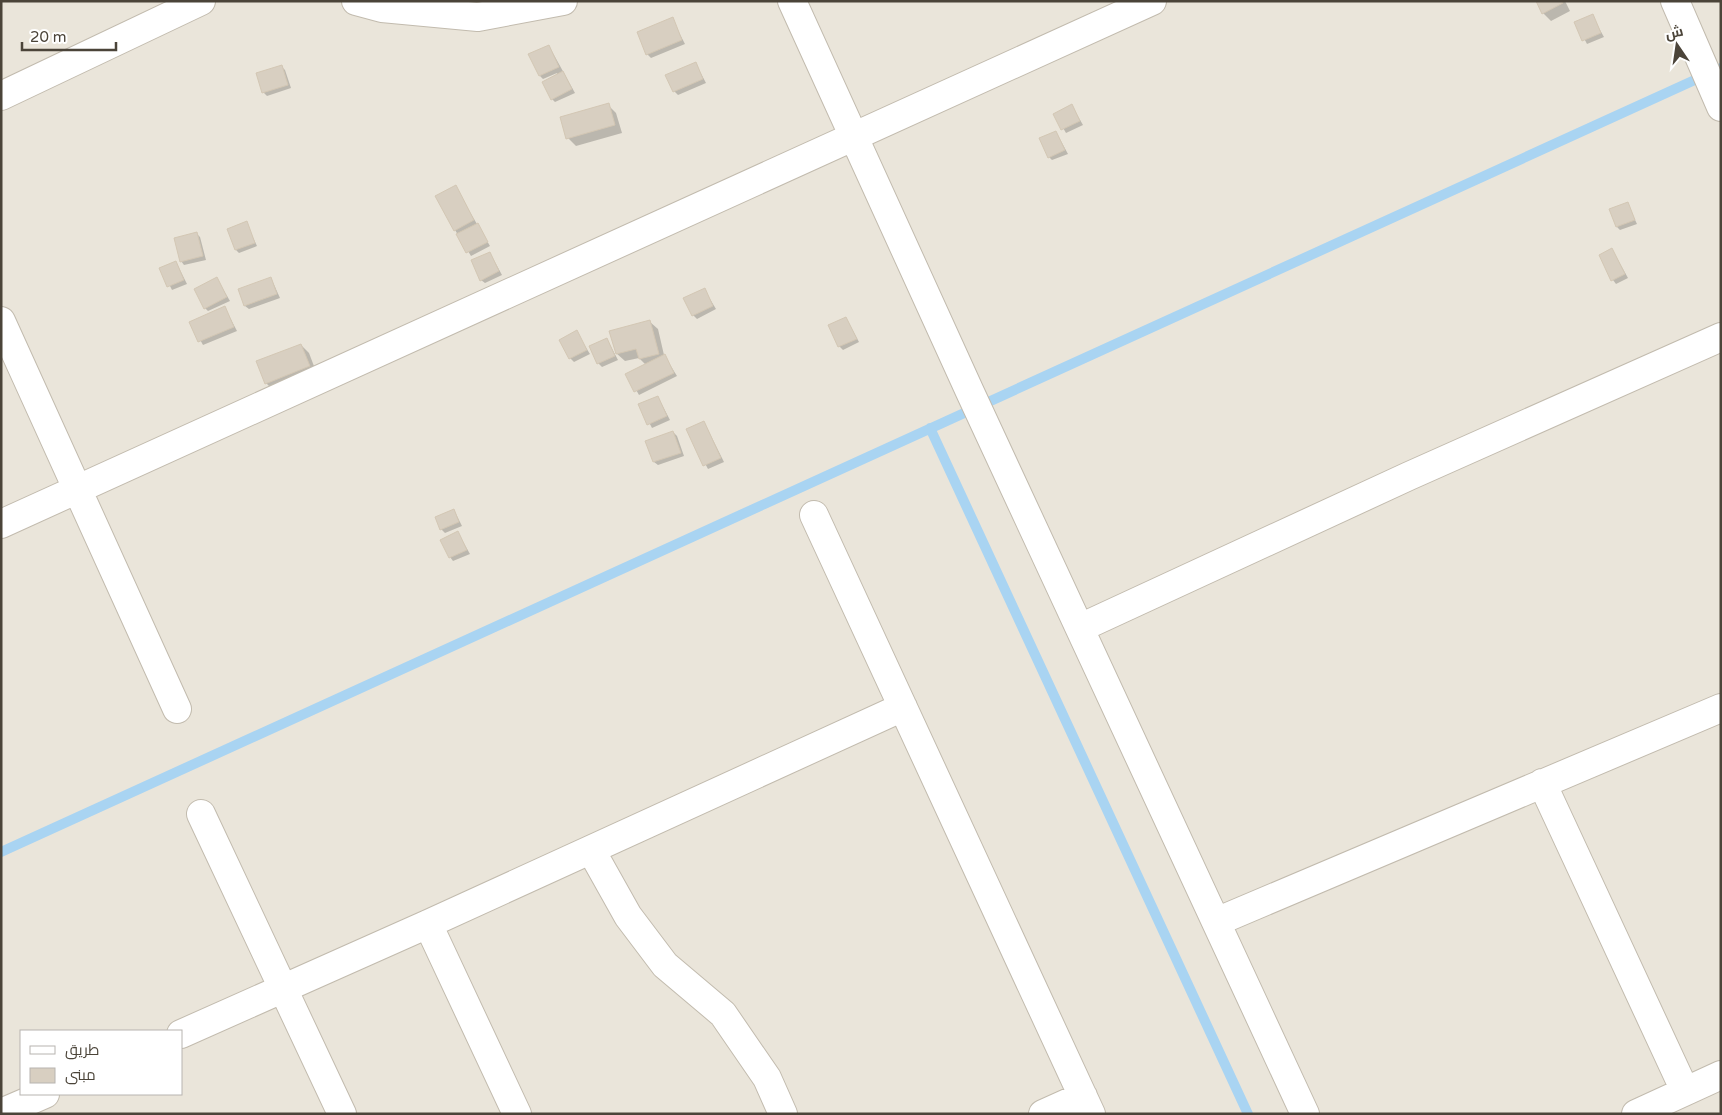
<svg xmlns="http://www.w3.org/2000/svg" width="1722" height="1115" viewBox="0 0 1722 1115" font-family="'Varela Round',Cairo,sans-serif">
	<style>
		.residential { fill: #eae5da; fill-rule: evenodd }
		.shadow { fill: #0003 }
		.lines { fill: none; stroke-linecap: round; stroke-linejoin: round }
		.stream { stroke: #a9d4f2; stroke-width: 10 }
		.building { fill: #d8cfc1; stroke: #d3c7b4 }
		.minor-casing { stroke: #c2bbae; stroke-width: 30 }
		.minor { stroke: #fff; stroke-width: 28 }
	</style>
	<rect width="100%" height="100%" fill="#f6f3ec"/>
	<!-- residential -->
	<path class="residential" d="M1 1H1721V1114H1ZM21 1031H181V1094H21Z"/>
	<!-- shadow -->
	<path class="shadow" d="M1537 1H1565L1570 11 1551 21 1543 13Z
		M1592 16 1604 37 1587 44 1576 23Z
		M672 19 685 44 651 58 647 54Z
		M549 46 575 93 555 102 552 99 557 73 543 79 540 76Z
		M696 64 706 83 678 95 674 91Z
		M281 66 285 70 291 88 267 96 263 92Z
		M608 105 616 113 622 133 576 146 568 138Z
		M1072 106 1083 125 1066 133 1055 114Z
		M1056 132 1068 154 1052 160 1049 157Z
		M455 187 490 246 471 256 455 230Z
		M1627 203 1637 224 1620 230 1617 227Z
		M246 223 257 246 239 253 236 250Z
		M197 234 200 237 206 260 184 265 181 261Z
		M1612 249 1628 278 1616 284 1613 280Z
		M490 253 502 275 485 283 481 280Z
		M176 262 187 284 172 290 161 268Z
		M271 278 280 298 249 309 245 306Z
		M217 279 230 301 208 311 205 308Z
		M704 289 716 309 697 319 693 315Z
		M225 308 237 331 203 345 191 323Z
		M846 318 859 342 843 350 839 346Z
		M650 322 658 329 664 355 677 376 639 395 627 374 646 365 639 358 625 361 616 353Z
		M576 332 590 354 574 362 570 358Z
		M607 339 618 360 602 367 598 363Z
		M301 345 309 353 317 374 274 391 266 383Z
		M658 397 670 420 652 428 640 405Z
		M704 422 724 462 708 469 687 430Z
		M673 432 677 436 684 456 658 465 654 462Z
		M454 510 462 526 445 533 441 529Z
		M458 533 470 554 453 561 450 557Z"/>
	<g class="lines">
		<!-- stream -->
		<path class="stream" d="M930 428 1248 1114
			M1 852 1721 68"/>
	</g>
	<!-- building -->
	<path class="building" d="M1536 1H1562L1563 3 1542 14Z
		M1593 14 1601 33 1582 41 1574 22Z
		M673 17 682 40 646 55 637 32Z
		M549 45 559 67 539 76 528 54Z
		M696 62 703 79 673 92 665 75Z
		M282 65 288 85 262 93 256 73Z
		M563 71 572 89 551 100 542 82Z
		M609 103 615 125 566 139 560 117Z
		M1072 104 1080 121 1061 130 1053 114Z
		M1056 131 1065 150 1048 158 1039 138Z
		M456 185 474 220 454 231 435 196Z
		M1628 202 1635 220 1616 227 1609 209Z
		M247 221 255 243 235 250 227 229Z
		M478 223 488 242 466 253 456 234Z
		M197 232 203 256 180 262 174 238Z
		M1612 248 1625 274 1611 281 1599 255Z
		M490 252 499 271 480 281 471 260Z
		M176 261 184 280 167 287 159 268Z
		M217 277 227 297 204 309 194 289Z
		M271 277 277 294 244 306 238 289Z
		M705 288 713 306 692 316 683 298Z
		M225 306 234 327 198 342 189 322Z
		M846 317 857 339 838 347 828 325Z
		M650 320 659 354 639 359 636 349 616 354 609 331Z
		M577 330 587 350 569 359 559 340Z
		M607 338 615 356 597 364 589 346Z
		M301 344 310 366 265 384 256 361Z
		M665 354 674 373 634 392 625 374Z
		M658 396 667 416 647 425 638 404Z
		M704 421 721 458 703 466 686 429Z
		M673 431 681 453 653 462 645 441Z
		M454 509 459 522 440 530 435 517Z
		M458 531 467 550 449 558 440 540Z"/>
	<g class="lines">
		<defs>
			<path id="minor" d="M356 1 382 8 478 17 563 1
				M792 1 970 392 1305 1114
				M1675 1 1721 107
				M1 96 201 1
				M1 321 177 709
				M814 515 1091 1114
				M1 524 1152 1
				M1080 628 1409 476 1721 337
				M1542 783 1685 1091
				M201 814 342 1114
				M591 850 628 916 665 965 723 1014 767 1078 783 1114
				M1216 922 1721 708
				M428 924 517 1114
				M181 1034 428 924 903 707
				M1 1113 45 1094
				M1043 1114 1083 1096
				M1636 1114 1721 1075"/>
		</defs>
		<!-- minor casing -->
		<use href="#minor" class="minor-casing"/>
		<!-- minor -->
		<use href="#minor" class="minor"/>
	</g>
	<!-- border -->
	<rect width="1722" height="1115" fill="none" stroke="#4b4439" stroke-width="5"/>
	<!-- legend -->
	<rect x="20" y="1030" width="162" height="65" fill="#ffffff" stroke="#b7b4b0"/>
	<rect x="30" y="1046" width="25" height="8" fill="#ffffff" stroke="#b7b4b0"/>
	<text x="65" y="1055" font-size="15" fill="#4b4439">طريق</text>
	<rect x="30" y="1068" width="25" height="15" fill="#d8cfc1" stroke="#b7b4b0"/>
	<text x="65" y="1080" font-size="15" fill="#4b4439">مبنى</text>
	<!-- north arrow -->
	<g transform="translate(1677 45) rotate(347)" stroke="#ffffff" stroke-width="4" paint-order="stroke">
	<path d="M0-4L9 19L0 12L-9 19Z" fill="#4b4439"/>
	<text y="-8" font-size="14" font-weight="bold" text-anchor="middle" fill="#4b4439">ش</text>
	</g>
	<!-- scale -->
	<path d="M22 42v8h94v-8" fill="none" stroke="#4b4439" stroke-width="2.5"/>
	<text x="30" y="42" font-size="15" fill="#4b4439" stroke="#ffffff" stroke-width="4" paint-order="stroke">20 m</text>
</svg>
